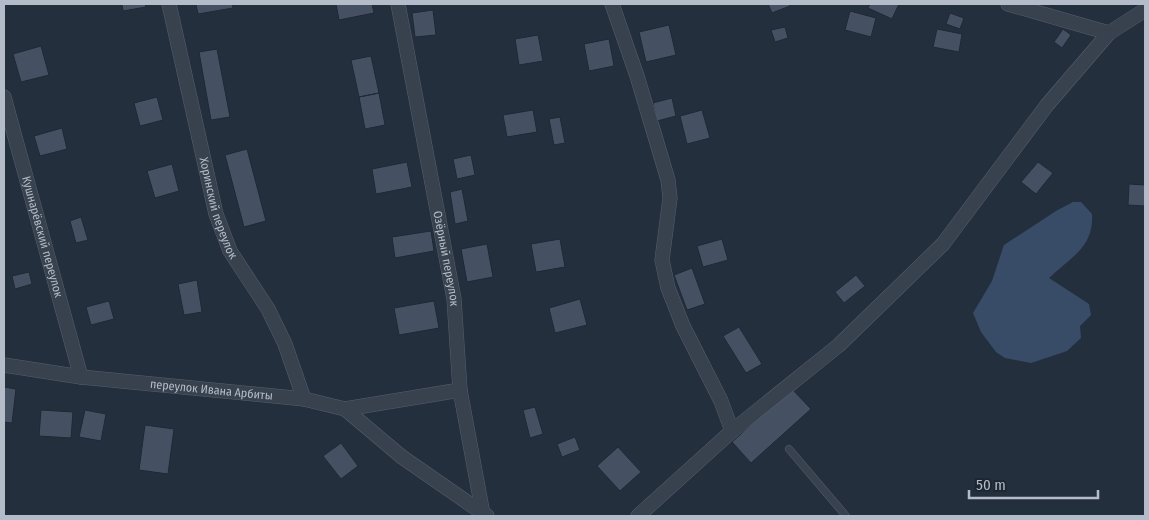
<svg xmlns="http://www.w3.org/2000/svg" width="1149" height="520" viewBox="0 0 1149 520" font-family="'Fira Sans Condensed',sans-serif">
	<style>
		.water { fill: #394c67 }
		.building { fill: #455162; stroke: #1f2835 }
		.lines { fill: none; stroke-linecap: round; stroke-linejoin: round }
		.lane-casing { stroke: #565f6c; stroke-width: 8 }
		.street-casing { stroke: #565f6c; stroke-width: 15 }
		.lane { stroke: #38414e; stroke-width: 7 }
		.street { stroke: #38414e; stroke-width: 14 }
		.labels { text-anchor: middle; stroke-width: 5; stroke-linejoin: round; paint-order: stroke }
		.street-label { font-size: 12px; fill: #b4bcc9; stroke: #1d2633 }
	</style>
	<rect width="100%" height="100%" fill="#242f3e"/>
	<!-- water -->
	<path class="water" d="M1073 202H1081L1092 214C1094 247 1071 257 1049 278L1089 304 1091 315 1080 326 1081 338 1067 351 1031 363 1005 358 996 352 981 332 973 313 992 281 1004 245 1056 211Z"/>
	<!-- building -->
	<path class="building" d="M122 4H145L146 7 123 11Z
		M196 4H232L233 8 198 14Z
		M336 4H372L374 13 339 20Z
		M768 4H790V6L772 13Z
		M870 4H899L892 19 868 8Z
		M433 10 436 35 415 37 412 13Z
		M850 11 876 18 871 37 845 30Z
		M950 13 964 18 960 29 946 24Z
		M669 25 676 55 646 62 639 32Z
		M785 27 788 38 775 42 771 30Z
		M937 29 962 34 959 52 933 47Z
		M1063 29 1071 35 1062 48 1054 42Z
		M538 35 543 61 519 65 515 39Z
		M609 39 614 66 589 71 584 44Z
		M41 46 49 75 21 82 13 54Z
		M217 49 230 117 211 120 199 52Z
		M371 56 379 93 359 97 351 60Z
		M379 93 385 125 365 129 359 97Z
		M157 97 163 120 140 126 134 103Z
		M672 98 676 116 657 121 653 103Z
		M533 110 537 132 507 137 503 115Z
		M702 110 710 138 687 144 680 116Z
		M560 117 565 143 554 145 549 119Z
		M62 128 67 149 40 156 34 136Z
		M247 149 266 221 244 227 225 155Z
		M471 155 475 175 457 179 453 159Z
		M407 162 412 187 376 194 372 169Z
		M1038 162 1053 173 1036 194 1021 182Z
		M172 164 179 191 155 198 147 171Z
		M1129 184 1145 185V206L1128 205Z
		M462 189 468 221 455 224 450 192Z
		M81 217 88 240 76 243 70 221Z
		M431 231 434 251 395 258 392 237Z
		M560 239 565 267 536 272 531 244Z
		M722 239 728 260 703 267 697 246Z
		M487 244 493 277 467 282 461 249Z
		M692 268 705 304 687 310 674 275Z
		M29 272 32 284 15 289 12 276Z
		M856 275 865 286 844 303 835 292Z
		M197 280 202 312 184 315 178 284Z
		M580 299 587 325 555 333 549 308Z
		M109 301 114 319 91 325 86 307Z
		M434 301 439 328 399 335 394 308Z
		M739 327 762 364 746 373 723 336Z
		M4 387 16 389 12 423 4 422Z
		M791 388 811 409 751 463 732 442Z
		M535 407 543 434 530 438 523 410Z
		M41 410 73 412 71 438 39 436Z
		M85 410 106 414 101 441 79 437Z
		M145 425 174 429 168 474 139 470Z
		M575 437 580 450 562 457 557 444Z
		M341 443 358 466 341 479 323 456Z
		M618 447 641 472 620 491 597 466Z"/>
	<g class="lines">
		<defs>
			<path id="lane" d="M789 449 846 516"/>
			<g id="street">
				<path id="s1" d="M169 4 216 214 230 251 268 309 285 344 304 399"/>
				<path id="s2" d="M398 4 454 299 460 390 483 514"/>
				<path d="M612 4 637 76 668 180 670 198 662 260 668 288 683 326 721 401 732 431"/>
				<path d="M1008 4 1109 33"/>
				<path id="s3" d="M4 97 81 377"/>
				<path id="s4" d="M4 365 81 377 304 399 345 409 402 457 487 516"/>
				<path d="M345 409 460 390"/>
				<path d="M638 516 732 431 839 345 943 244 1047 105 1109 33 1145 10"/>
			</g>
		</defs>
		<!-- lane casing -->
		<use href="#lane" class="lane-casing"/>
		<!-- street casing -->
		<use href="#street" class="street-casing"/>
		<!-- lane -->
		<use href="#lane" class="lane"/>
		<!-- street -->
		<use href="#street" class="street"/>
	</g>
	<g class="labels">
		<!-- street labels -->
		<g class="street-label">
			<text dy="4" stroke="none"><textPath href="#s1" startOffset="210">Хоринский переулок</textPath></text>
			<text dy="4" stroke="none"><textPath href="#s3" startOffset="145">Кушнарёвский переулок</textPath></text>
			<text dy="4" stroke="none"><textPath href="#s2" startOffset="259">Озёрный переулок</textPath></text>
			<text dy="4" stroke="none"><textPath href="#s4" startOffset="209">переулок Ивана Арбиты</textPath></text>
		</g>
	</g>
	<!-- border -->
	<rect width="1149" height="520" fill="none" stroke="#b4bcc9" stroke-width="10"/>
	<!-- scale -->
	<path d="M969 490v8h129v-8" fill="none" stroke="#b4bcc9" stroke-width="2.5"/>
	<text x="976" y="490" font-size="15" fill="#b4bcc9" stroke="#1d2633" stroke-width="4" paint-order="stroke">50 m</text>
</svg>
